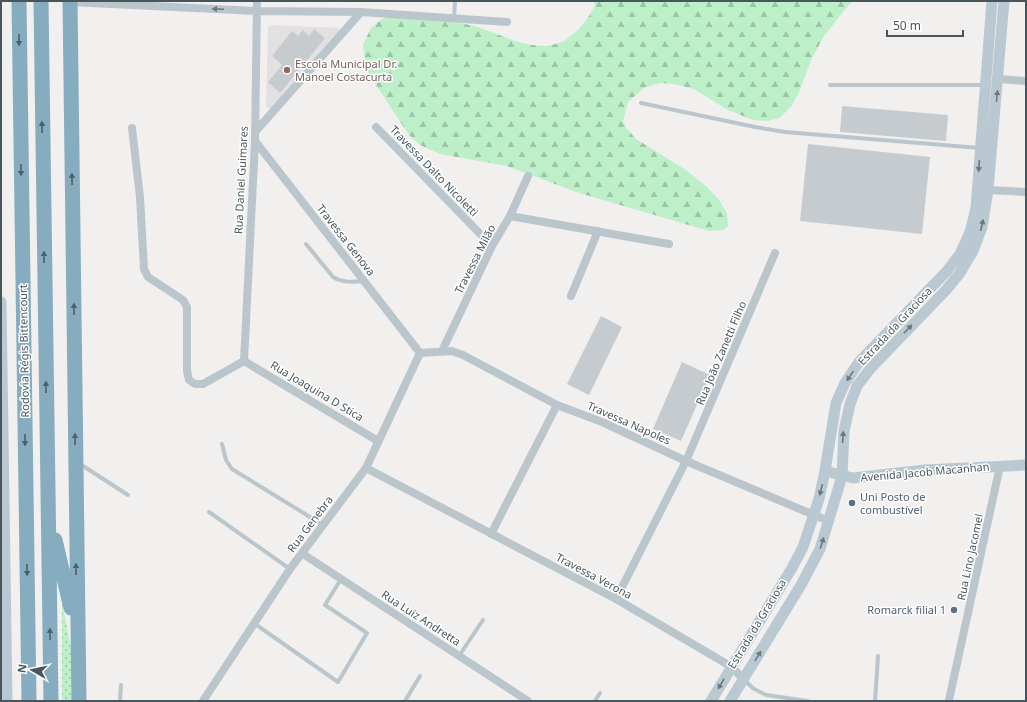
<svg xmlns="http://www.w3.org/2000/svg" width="1027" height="702" viewBox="0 0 1027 702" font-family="'Noto Sans',sans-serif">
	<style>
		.education { fill: #e3e0e2 }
		.grass { fill: url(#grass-dots) }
		.forest { fill: url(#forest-firs) }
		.building { fill: #c6cbcf }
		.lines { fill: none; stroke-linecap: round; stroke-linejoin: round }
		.lane { stroke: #bac6cc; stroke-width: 4 }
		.street { stroke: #bac6cc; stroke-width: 8 }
		.secondary { stroke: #bac9d1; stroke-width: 11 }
		.highway { stroke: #86acbf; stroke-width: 15 }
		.oneway { fill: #6a787e }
		.oneway2 { fill: #4d5f67 }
		.oneway3 { fill: #6a7880 }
		.education-dot { fill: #8d6e63; stroke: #fff; stroke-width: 1.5 }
		.service-dot { fill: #5c6f8a; stroke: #fff; stroke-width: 1.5 }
		.labels { text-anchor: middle; stroke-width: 3; stroke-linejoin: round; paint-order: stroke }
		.education-label { font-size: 11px; fill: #785e54; stroke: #fff; text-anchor: start }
		.street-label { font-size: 11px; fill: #47565d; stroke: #fff }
		.service-label { font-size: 11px; fill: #4e5e75; stroke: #fff; text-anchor: start }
	</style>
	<defs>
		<pattern id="grass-dots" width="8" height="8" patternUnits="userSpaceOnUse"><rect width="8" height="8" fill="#bdf0c8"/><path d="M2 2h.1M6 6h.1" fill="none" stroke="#9bc5a6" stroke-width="1.8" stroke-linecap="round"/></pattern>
		<pattern id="forest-firs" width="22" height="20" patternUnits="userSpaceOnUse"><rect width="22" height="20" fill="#bdf0c8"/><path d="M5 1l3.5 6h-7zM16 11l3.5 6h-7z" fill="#9bc5a6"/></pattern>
	</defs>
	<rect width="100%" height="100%" fill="#f2efef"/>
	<!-- education -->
	<path class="education" d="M272 25 339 28 340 32 271 109 266 107 268 27Z"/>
	<!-- grass -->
	<path class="grass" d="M62 601 72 653 73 701H62Z"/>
	<!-- forest -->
	<path class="forest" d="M594 1H852L824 36 812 58 799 92 791 107 779 118 767 121 753 120 726 109 694 89 674 84 660 83 644 88 628 102 623 121 626 128 636 139 686 170 708 188 720 201 727 214 728 226 723 230 709 231 579 193 507 166 440 154 420 145 409 135 370 76 365 62 363 45 371 28 382 19 396 14 448 20 478 27 515 41 530 45 547 46 563 42 578 30 589 16 595 5Z"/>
	<!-- building -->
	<path class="building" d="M314 29 325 38 280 93 268 82 282 65 272 56 292 31 298 36 303 30 309 36Z
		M842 106 948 115 946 141 840 132Z
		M808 144 930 157 922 234 800 221Z
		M601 316 622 327 589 395 567 384Z
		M682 362 710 375 681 441 653 429Z"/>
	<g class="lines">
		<!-- lane -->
		<path class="lane" d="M454 18 455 1
			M830 85H985
			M641 103 755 127 785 132 980 148
			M306 244 333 277C343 283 353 282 363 281
			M222 444 226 460 232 469 323 525
			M80 464 128 495
			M209 512 290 569
			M255 624 338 682 367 633 325 605 341 579
			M459 656 483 620
			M744 680 754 689 766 695 808 701
			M120 701 121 685
			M405 701 420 676
			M595 701 600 693
			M875 701 878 656"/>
		<!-- street -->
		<path class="street" d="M70 2 257 11 361 12 507 22
			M998 79 1026 81
			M376 127 492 246
			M132 128 140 197 144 269 148 277 183 300 187 307V371L189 380 195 384H203L244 361
			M255 132 361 12
			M255 141 420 353
			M988 190 1026 192
			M510 216 669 244
			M571 296 598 231
			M442 351 492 246 510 216 528 176
			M420 353 452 351 463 355 557 405 602 422 686 461 814 515 829 521
			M244 361 255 141 257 1
			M244 361 378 441
			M366 468 616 599 732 667 744 680
			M491 534 557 405
			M303 554 528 701
			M616 599 686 461 775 253
			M949 700 1000 466
			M203 701 290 569 366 468 420 353"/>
		<!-- secondary -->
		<path class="secondary" d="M1 302 7 701
			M825 471 853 478 925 470 1026 465
			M711 701 792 568 803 547 819 499 825 471 836 403 845 383 859 362 947 271 960 254 970 232 976 208 992 1
			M730 701 801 585 820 549 842 476 844 431 850 404 857 386 870 369 946 290 960 273 973 251 982 227 988 190 1004 1"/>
		<!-- highway -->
		<path class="highway" d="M19 1 29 701
			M41 1 51 701
			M70 1 79 701
			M55 540 71 608"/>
	</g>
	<!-- one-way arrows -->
	<defs><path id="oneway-solid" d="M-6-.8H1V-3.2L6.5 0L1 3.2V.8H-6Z"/></defs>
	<use class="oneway" href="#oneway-solid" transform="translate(218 9) rotate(-177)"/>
	<g class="oneway2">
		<use href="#oneway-solid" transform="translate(19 40) rotate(89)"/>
		<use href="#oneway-solid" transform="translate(42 127) rotate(-91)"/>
		<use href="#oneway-solid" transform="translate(21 170) rotate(89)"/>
		<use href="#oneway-solid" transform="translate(72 179) rotate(-91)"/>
		<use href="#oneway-solid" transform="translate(44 257) rotate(-91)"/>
		<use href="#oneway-solid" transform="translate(74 309) rotate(-91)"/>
		<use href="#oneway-solid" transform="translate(46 387) rotate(-91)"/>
		<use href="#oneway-solid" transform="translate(75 439) rotate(-91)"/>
		<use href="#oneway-solid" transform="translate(25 440) rotate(89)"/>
		<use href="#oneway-solid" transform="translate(76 569) rotate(-91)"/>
		<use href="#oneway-solid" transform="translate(27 570) rotate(89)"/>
		<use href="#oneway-solid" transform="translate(50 634) rotate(-91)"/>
	</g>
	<g class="oneway3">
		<use href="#oneway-solid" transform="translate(997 96) rotate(-85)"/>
		<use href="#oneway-solid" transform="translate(979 166) rotate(94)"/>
		<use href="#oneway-solid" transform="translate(982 225) rotate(-77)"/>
		<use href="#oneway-solid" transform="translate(908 329) rotate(-46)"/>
		<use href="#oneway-solid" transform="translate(850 376) rotate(124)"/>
		<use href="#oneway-solid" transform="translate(843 437) rotate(-86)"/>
		<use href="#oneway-solid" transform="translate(821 490) rotate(103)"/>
		<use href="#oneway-solid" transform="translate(822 543) rotate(-72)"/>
		<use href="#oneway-solid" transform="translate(758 656) rotate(-59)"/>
		<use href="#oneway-solid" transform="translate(721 684) rotate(121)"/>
	</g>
	<!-- markers -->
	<circle class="education-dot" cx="287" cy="70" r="4"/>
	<g class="service-dot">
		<circle cx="852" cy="503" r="4"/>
		<circle cx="954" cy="610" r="4"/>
	</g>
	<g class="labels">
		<!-- education labels -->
		<g class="education-label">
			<text x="295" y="68">Escola Municipal Dr.<tspan x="295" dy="13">Manoel Costacurta</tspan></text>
		</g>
		<!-- street labels -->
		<g class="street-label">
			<text transform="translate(434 171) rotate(46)" y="4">Travessa Dalto Nicoletti</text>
			<text transform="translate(241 180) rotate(-87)" y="4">Rua Daniel Guimares</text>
			<text transform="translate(346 240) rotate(52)" y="4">Travessa Genova</text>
			<text transform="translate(475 259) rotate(-63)" y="4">Travessa Milão</text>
			<text transform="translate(895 326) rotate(-47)" y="4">Estrada da Graciosa</text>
			<text transform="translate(24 351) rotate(-91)" y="4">Rodovia Régis Bittencourt</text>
			<text transform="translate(721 353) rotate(-67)" y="4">Rua João Zanetti Filho</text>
			<text transform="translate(317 391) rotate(31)" y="4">Rua Joaquina D Stica</text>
			<text transform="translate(629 423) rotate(24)" y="4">Travessa Napoles</text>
			<text transform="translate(925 472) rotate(-5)" y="4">Avenida Jacob Macanhan</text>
			<text transform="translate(310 524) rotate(-53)" y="4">Rua Genebra</text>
			<text transform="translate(970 557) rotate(-78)" y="4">Rua Lino Jacomel</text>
			<text transform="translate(594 576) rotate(28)" y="4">Travessa Verona</text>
			<text transform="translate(421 618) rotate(33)" y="4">Rua Luiz Andretta</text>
			<text transform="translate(757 624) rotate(-59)" y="4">Estrada da Graciosa</text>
		</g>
		<!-- service labels -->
		<g class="service-label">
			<text x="860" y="501">Uni Posto de<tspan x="860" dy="13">combustível</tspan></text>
			<text x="946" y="614" text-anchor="end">Romarck filial 1</text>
		</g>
	</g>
	<!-- border -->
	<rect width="1027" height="702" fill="none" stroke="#47565d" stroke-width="4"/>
	<!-- north arrow -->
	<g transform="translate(32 670) rotate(279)" stroke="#ffffff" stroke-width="3" paint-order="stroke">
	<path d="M0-3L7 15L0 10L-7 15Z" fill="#47565d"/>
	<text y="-6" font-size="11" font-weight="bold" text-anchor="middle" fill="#47565d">N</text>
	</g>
	<!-- scale -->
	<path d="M887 30v6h76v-6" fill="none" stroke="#47565d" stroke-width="2"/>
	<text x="893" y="30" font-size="12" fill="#47565d" stroke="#ffffff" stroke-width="3" paint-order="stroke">50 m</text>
</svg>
